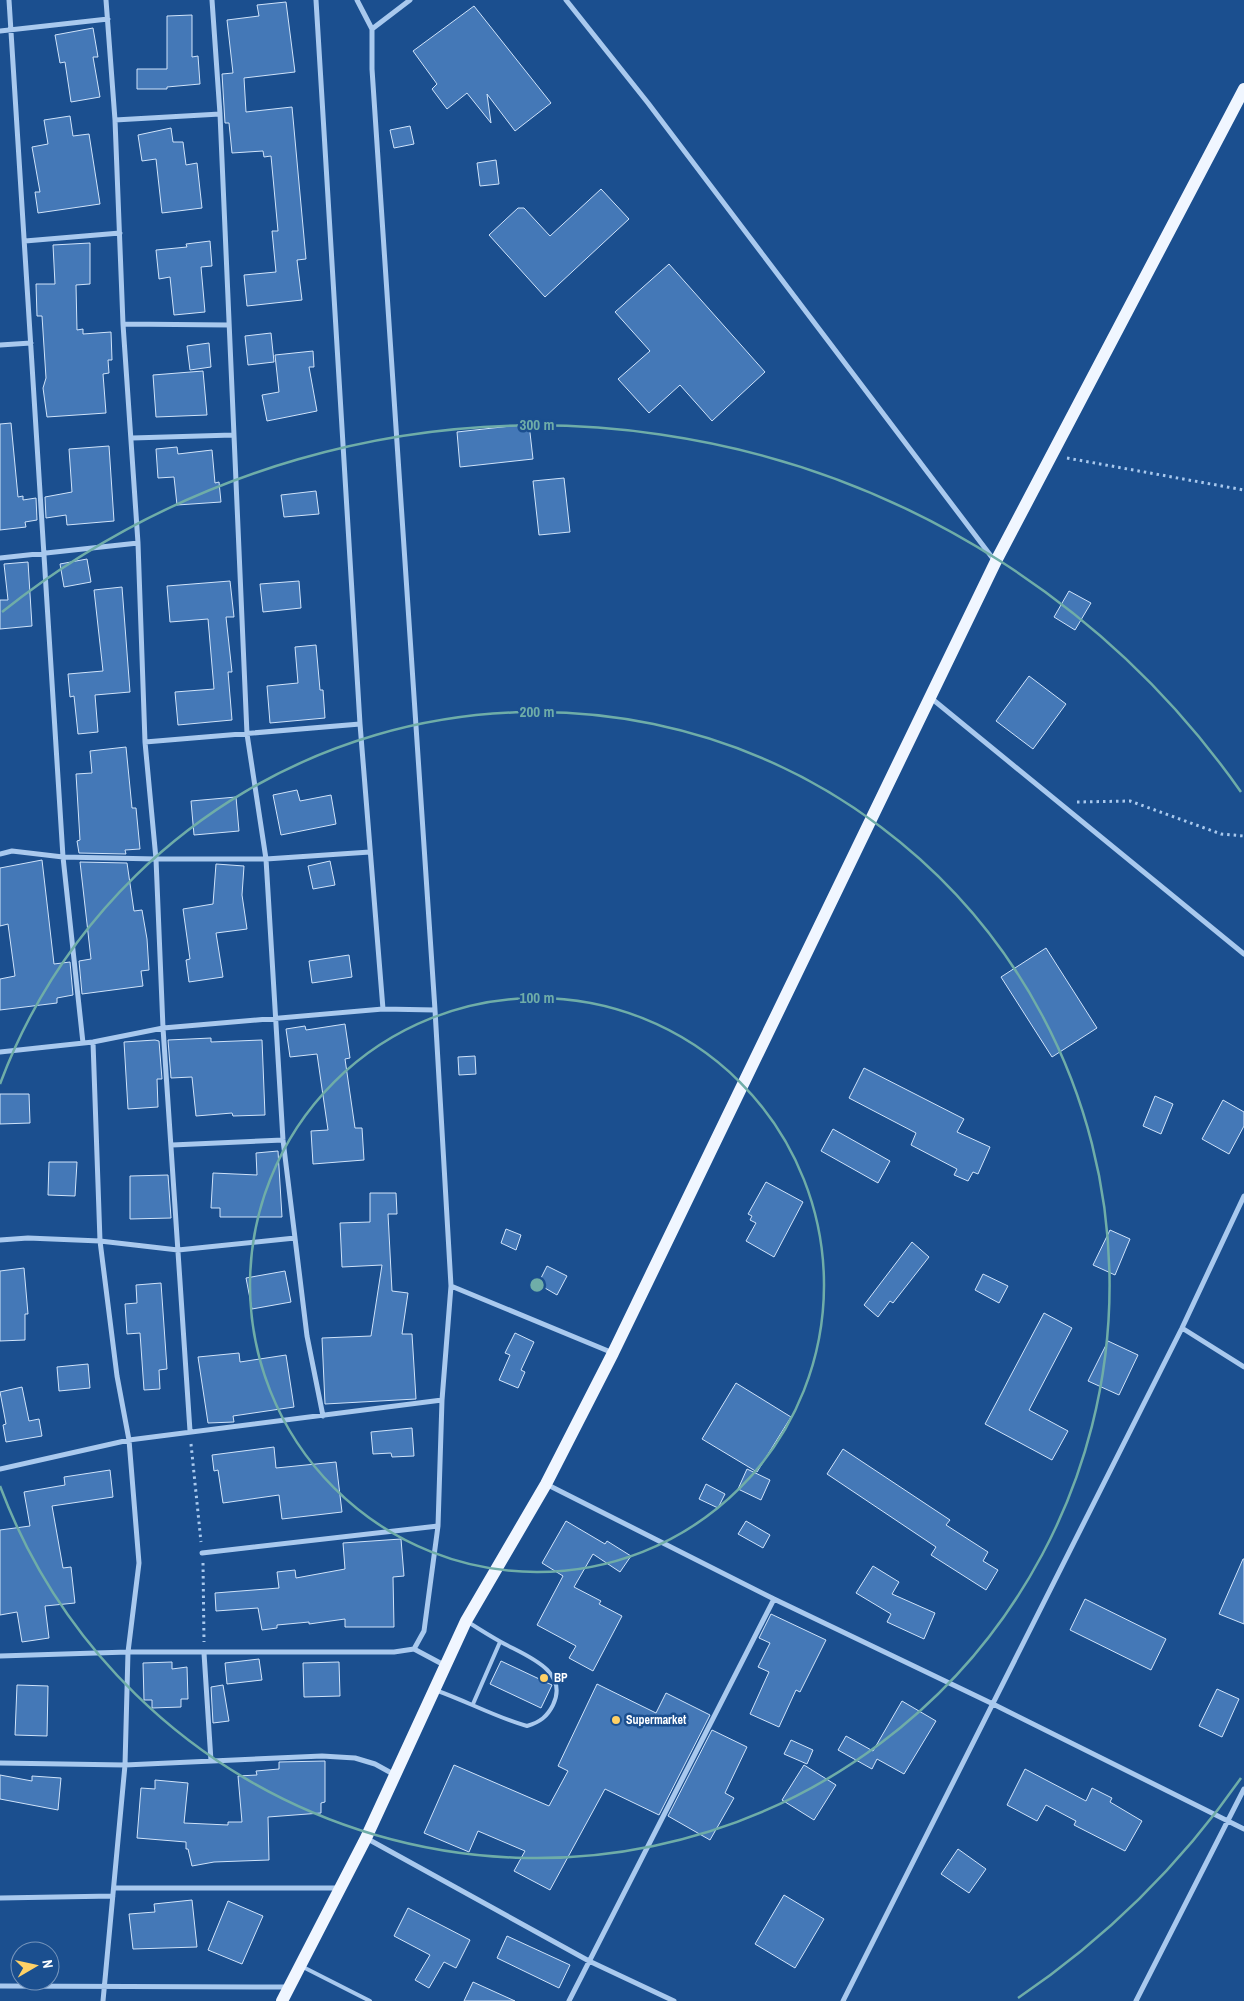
<svg xmlns="http://www.w3.org/2000/svg" width="1244" height="2001" viewBox="0 0 1244 2001" font-family="'Archivo Narrow',sans-serif">
	<style>
		.building { fill: #4478b7; stroke: #cfe3fa }
		.lines { fill: none; stroke-linecap: round; stroke-linejoin: round }
		.path { stroke: #a9c9ee; stroke-width: 3; stroke-dasharray: 2.5 4; stroke-linecap: butt }
		.service { stroke: #a9c9ee; stroke-width: 4 }
		.minor { stroke: #a9c9ee; stroke-width: 5 }
		.primary { stroke: #f0f6ff; stroke-width: 12 }
		.ring { fill: none; stroke: #6fada8; stroke-width: 2.5 }
		.poi-dot { fill: #ffd166; stroke: #1b4f8f; stroke-width: 2 }
		.labels { text-anchor: middle; stroke-width: 5; stroke-linejoin: round; paint-order: stroke }
		.poi-label { font-size: 12px; font-weight: bold; fill: #fff; stroke: #1b4f8f; text-anchor: start }
		.centre { fill: #6fada8; stroke: #1b4f8f; stroke-width: 2.5 }
		.ring-label { font-size: 15px; text-anchor: middle; font-weight: bold; fill: #6fada8; stroke: #1b4f8f; stroke-width: 5; stroke-linejoin: round; paint-order: stroke }
	</style>
	<rect width="100%" height="100%" fill="#1b4f8f"/>
	<!-- building -->
	<path class="building" d="M286 2 295 72 244 78 246 112 292 107 306 259 297 260 302 300 247 306 244 275 276 272 272 231H278L271 156 264 157 263 151 232 153 229 123H225L222 74 233 73 227 20 259 16 257 5Z
		M474 6 551 103 515 131 487 94 491 123 467 93 447 109 432 89 437 84 413 51Z
		M192 15V57L198 56 200 84 167 87V89H137V69H167V16Z
		M93 28 98 57H93L100 97 71 102 65 62 60 63 55 35Z
		M70 116 73 136 89 134 100 204 38 213 35 192H40L32 147 48 144 44 120Z
		M410 126 414 144 394 148 390 130Z
		M171 128 173 142H183L186 165 197 163 202 208 162 213 156 159 142 161 138 135Z
		M496 160 499 184 480 186 477 163Z
		M601 189 629 219 545 297 489 235 518 208H524L550 236Z
		M210 241 212 266 201 267 205 312 174 315 170 277 159 279 156 250 187 247 186 244Z
		M90 243V284L76 285 77 330 83 329V334L111 332 112 360H108L109 373 103 374 106 413 47 417 43 388 46 378 42 316H37L36 284H55L53 245Z
		M669 264 765 372 712 421 680 385 649 413 618 379 650 351 615 312Z
		M271 333 274 362 248 365 245 336Z
		M209 343 211 367 190 370 187 346Z
		M313 351 314 367H309L317 411 267 421 262 395 279 392 275 355Z
		M203 371 207 415 156 417 153 375Z
		M11 423 18 497 23 496V500L36 498 37 520 25 522 26 527 0 530V424Z
		M529 424 533 459 460 467 457 432Z
		M109 446 114 521 67 525 66 515 46 518 45 497 72 492 69 449Z
		M177 447 178 454 212 450 215 483 219 482 221 502 177 505 174 477 158 478 156 449Z
		M564 478 570 532 539 535 533 481Z
		M316 491 319 514 284 517 281 495Z
		M87 559 91 582 64 587 60 564Z
		M28 562 32 626 0 629V600H8L4 564Z
		M230 581 234 617H226L232 672H228L232 720 178 725 175 692 214 689 208 619 170 622 167 586Z
		M299 581 301 608 263 612 260 584Z
		M122 587 130 692 95 695 98 732 78 734 74 696 70 697 68 674 103 671 94 590Z
		M1069 591 1091 603 1075 630 1054 617Z
		M316 645 320 690H323L325 718 270 723 267 686 298 683 295 647Z
		M1029 676 1066 704 1033 749 996 721Z
		M126 747 132 808H136L140 849 125 850 126 854 79 853 77 841 80 840 76 774 92 773 90 751Z
		M297 790 300 801 331 795 336 824 281 835 273 795Z
		M236 797 239 831 194 835 191 801Z
		M42 860 54 964 70 962 73 995 57 998V1003L0 1010V979L15 976 8 924 0 926V868Z
		M330 861 335 885 313 889 308 866Z
		M80 862 127 863 134 911 142 910 147 939 149 970 141 971 143 986 82 994 79 961 91 959Z
		M216 864 244 866 242 895 247 929 216 933 223 977 189 982 186 960 190 959 183 909 213 904Z
		M1046 948 1097 1028 1052 1057 1001 977Z
		M349 955 352 977 312 983 309 961Z
		M345 1024 350 1058 345 1059 355 1128H362L364 1160 313 1164 311 1131 328 1130 317 1054 290 1057 286 1029 305 1026 306 1030Z
		M211 1038V1042L262 1040 265 1115 233 1116 232 1113 196 1116 192 1077 171 1078 168 1040Z
		M155 1040 159 1041 162 1079H157L158 1107 128 1109 124 1042Z
		M475 1056 476 1074 459 1075 458 1057Z
		M864 1068 964 1119 957 1132 990 1147 978 1174 973 1172 968 1181 954 1175 957 1169 911 1145 916 1133 849 1098Z
		M0 1094H29L30 1123 0 1124Z
		M1155 1096 1173 1104 1161 1134 1143 1126Z
		M1223 1100 1244 1112V1126L1229 1154 1202 1139Z
		M833 1129 890 1161 878 1183 821 1151Z
		M278 1151 282 1217H220V1208H211L213 1173 257 1175 256 1153Z
		M49 1162H77L75 1196 48 1195Z
		M168 1175 171 1218 130 1219V1176Z
		M766 1182 803 1202 774 1257 746 1241 756 1223 750 1220 752 1216 748 1214Z
		M370 1193H396L397 1214H388L392 1291 408 1293 402 1334H412L416 1399 325 1404 322 1338 371 1336 382 1265 342 1267 340 1223 370 1222Z
		M506 1229 521 1235 516 1250 501 1243Z
		M1110 1230 1130 1239 1115 1275 1093 1265Z
		M912 1242 929 1257 893 1303 890 1301 878 1317 864 1305Z
		M547 1266 567 1276 557 1295 538 1284Z
		M24 1268 28 1314H25V1340L0 1341V1271Z
		M285 1271 291 1302 252 1309 246 1278Z
		M983 1274 1008 1286 999 1303 975 1290Z
		M161 1283 167 1369 159 1370 160 1389 144 1390 140 1333 127 1334 125 1304 137 1303 136 1285Z
		M1044 1313 1072 1328 1029 1410 1068 1431 1052 1460 985 1424Z
		M515 1333 534 1342 521 1370 525 1372 518 1388 499 1380 510 1355 505 1353Z
		M1108 1341 1138 1355 1119 1395 1088 1381Z
		M239 1353 240 1362 286 1355 294 1407 233 1416 234 1422 208 1423 198 1357Z
		M88 1364 90 1388 59 1391 57 1367Z
		M736 1383 791 1417 757 1472 702 1439Z
		M22 1387 29 1421 39 1419 42 1436 6 1442 3 1425 6 1424 0 1392Z
		M412 1428 414 1456 392 1457 391 1453 373 1454 371 1432Z
		M274 1447 276 1468 336 1462 342 1512 282 1519 279 1495 223 1503 218 1470 214 1471 212 1455Z
		M843 1449 950 1520 946 1525 988 1552 983 1561 998 1570 986 1590 931 1555 936 1547 827 1474Z
		M747 1469 770 1480 761 1500 738 1489Z
		M110 1470 113 1497 52 1506 63 1568 71 1567 75 1603 45 1606 49 1638 22 1642 17 1612 0 1615V1530L30 1526 24 1492 65 1485 64 1477Z
		M706 1484 725 1494 718 1508 699 1499Z
		M566 1521 605 1544 607 1541 631 1556 620 1572 593 1554 574 1587 601 1601 599 1604 622 1616 593 1671 569 1658 576 1646 537 1625 563 1576 542 1563Z
		M746 1521 770 1535 763 1548 738 1534Z
		M401 1539 404 1576 393 1577 394 1627H345V1619L309 1624V1622L277 1625V1628L262 1630 258 1608 216 1611 215 1593 279 1588 277 1572 295 1570 296 1578 345 1569 343 1543Z
		M1243 1559H1244V1624L1219 1614Z
		M873 1566 899 1582 892 1594 935 1613 924 1639 887 1622 891 1614 856 1593Z
		M1085 1599 1166 1639 1151 1670 1070 1630Z
		M771 1614 826 1640 800 1692 796 1690 779 1727 750 1714 769 1672 758 1667 770 1643 759 1638Z
		M259 1659 262 1680 227 1684 225 1663Z
		M501 1661 552 1685 541 1708 490 1684Z
		M172 1662V1669L187 1667 188 1699H181V1707L152 1708V1700H144L143 1663Z
		M339 1662 340 1696 304 1697 303 1663Z
		M597 1684 656 1713 666 1693 710 1715 659 1815 605 1789 550 1890 514 1871 525 1851 478 1831 469 1852 424 1833 454 1765 549 1806 568 1771 558 1766Z
		M17 1685 48 1686 47 1736 15 1735Z
		M223 1685 229 1721 213 1723 211 1687Z
		M1217 1689 1239 1699 1222 1737 1199 1726Z
		M902 1701 936 1721 904 1774 877 1759 872 1769 838 1750 846 1736 873 1751Z
		M712 1730 747 1747 725 1793 734 1798 710 1840 668 1816Z
		M791 1740 813 1750 807 1764 784 1754Z
		M325 1761V1802L321 1803V1813L268 1817 269 1860 214 1862 192 1866 188 1849H186V1842L137 1838 141 1788 155 1789V1780L188 1783 184 1823 228 1825V1822H242L238 1776 257 1775 256 1771 279 1769V1762Z
		M804 1765 836 1785 814 1820 782 1800Z
		M1025 1769 1086 1801 1092 1788 1112 1798 1110 1802 1142 1821 1125 1851 1074 1825 1076 1821 1046 1805 1037 1821 1007 1805Z
		M0 1775 32 1781V1776L61 1778 58 1810 0 1799Z
		M958 1849 986 1869 969 1893 941 1874Z
		M784 1895 824 1919 795 1968 755 1944Z
		M192 1900 197 1947 133 1949 129 1914 155 1912 154 1904Z
		M228 1901 263 1916 242 1964 208 1950Z
		M408 1908 470 1940 456 1968 444 1962 429 1988 415 1980 430 1955 394 1936Z
		M507 1936 570 1965 559 1988 497 1958Z
		M473 1982 515 2001H464Z"/>
	<g class="lines">
		<!-- path -->
		<path class="path" d="M1067 458 1244 490
			M1077 802 1130 801 1221 834 1244 836
			M191 1444 201 1542
			M203 1563 204 1642"/>
		<!-- service -->
		<path class="service" d="M435 1690C467 1701 495 1717 527 1726 540 1722 547 1717 553 1705 570 1670 524 1655 501 1642 490 1636 479 1629 468 1622
			M473 1704 500 1642
			M303 1967 370 2001"/>
		<!-- minor -->
		<path class="minor" d="M9 0 63 857 83 1043
			M106 0 115 120 123 324 138 543 145 742 156 859 163 1028 190 1431
			M212 0 220 114 247 734 266 859 283 1140 307 1336 323 1416
			M316 0 360 724 383 1009
			M357 0 372 29V69L435 1010 451 1286 613 1353
			M566 0 648 103 994 560
			M372 29 410 0
			M0 31 108 19
			M115 120 220 114
			M25 241 120 233
			M123 324 228 325
			M0 345 31 343
			M132 438 233 435
			M0 558 138 543
			M931 698 1244 954
			M145 742 360 724
			M0 854 12 851 63 857 156 859H266L370 852
			M93 1042 100 1241 117 1376 129 1440 139 1563 128 1652 125 1765 103 2001
			M0 1052 93 1042 163 1028 383 1009 435 1010
			M172 1145 283 1140
			M0 1240 28 1238 100 1241 178 1250 295 1238
			M1182 1328 1244 1367
			M0 1469 129 1440 442 1400
			M546 1484 774 1599 993 1704 1244 1829
			M202 1553 438 1526
			M414 1649 424 1631 438 1526 442 1400 451 1286
			M204 1653 211 1761
			M0 1656 128 1652H394L414 1649 444 1665
			M0 1763 125 1765 322 1756 355 1758 375 1764 395 1775
			M366 1838 589 1961 674 2001
			M114 1888H339
			M0 1898 113 1896
			M0 1986 288 1987
			M569 2001 774 1599
			M843 2001 1182 1328 1244 1196
			M1136 2001 1244 1789"/>
		<!-- primary -->
		<path class="primary" d="M282 2001 366 1838 466 1621 546 1484 613 1353 996 561 1244 89"/>
	</g>
	<!-- distance rings -->
	<g class="ring">
		<circle cx="537" cy="1285" r="287"/>
		<path d="M0 1084A573 573 0 1 1 0 1486"/>
		<path d="M1241 1778A860 860 0 0 1 1018 1998M2 612A860 860 0 0 1 1241 792"/>
	</g>
	<!-- markers -->
	<g class="poi-dot">
		<circle cx="544" cy="1678" r="5"/>
		<circle cx="616" cy="1720" r="5"/>
	</g>
	<g class="labels">
		<!-- poi labels -->
		<g class="poi-label">
			<text x="554" y="1682">BP</text>
			<text x="626" y="1724">Supermarket</text>
		</g>
	</g>
	<circle cx="537" cy="1285" r="8" class="centre"/>
	<g class="ring-label">
		<text x="537" y="430">300 m</text>
		<text x="537" y="717">200 m</text>
		<text x="537" y="1003">100 m</text>
	</g>
	<!-- north arrow -->
	<g transform="translate(35 1966) rotate(81)"><circle r="24" fill="#1b4f8f" stroke="#7695bc"/>
	<path d="M0-4L9 19L0 12L-9 19Z" fill="#ffd166"/>
	<text y="-8" font-size="14" font-weight="bold" text-anchor="middle" fill="#ffffff">N</text>
	</g>
</svg>
